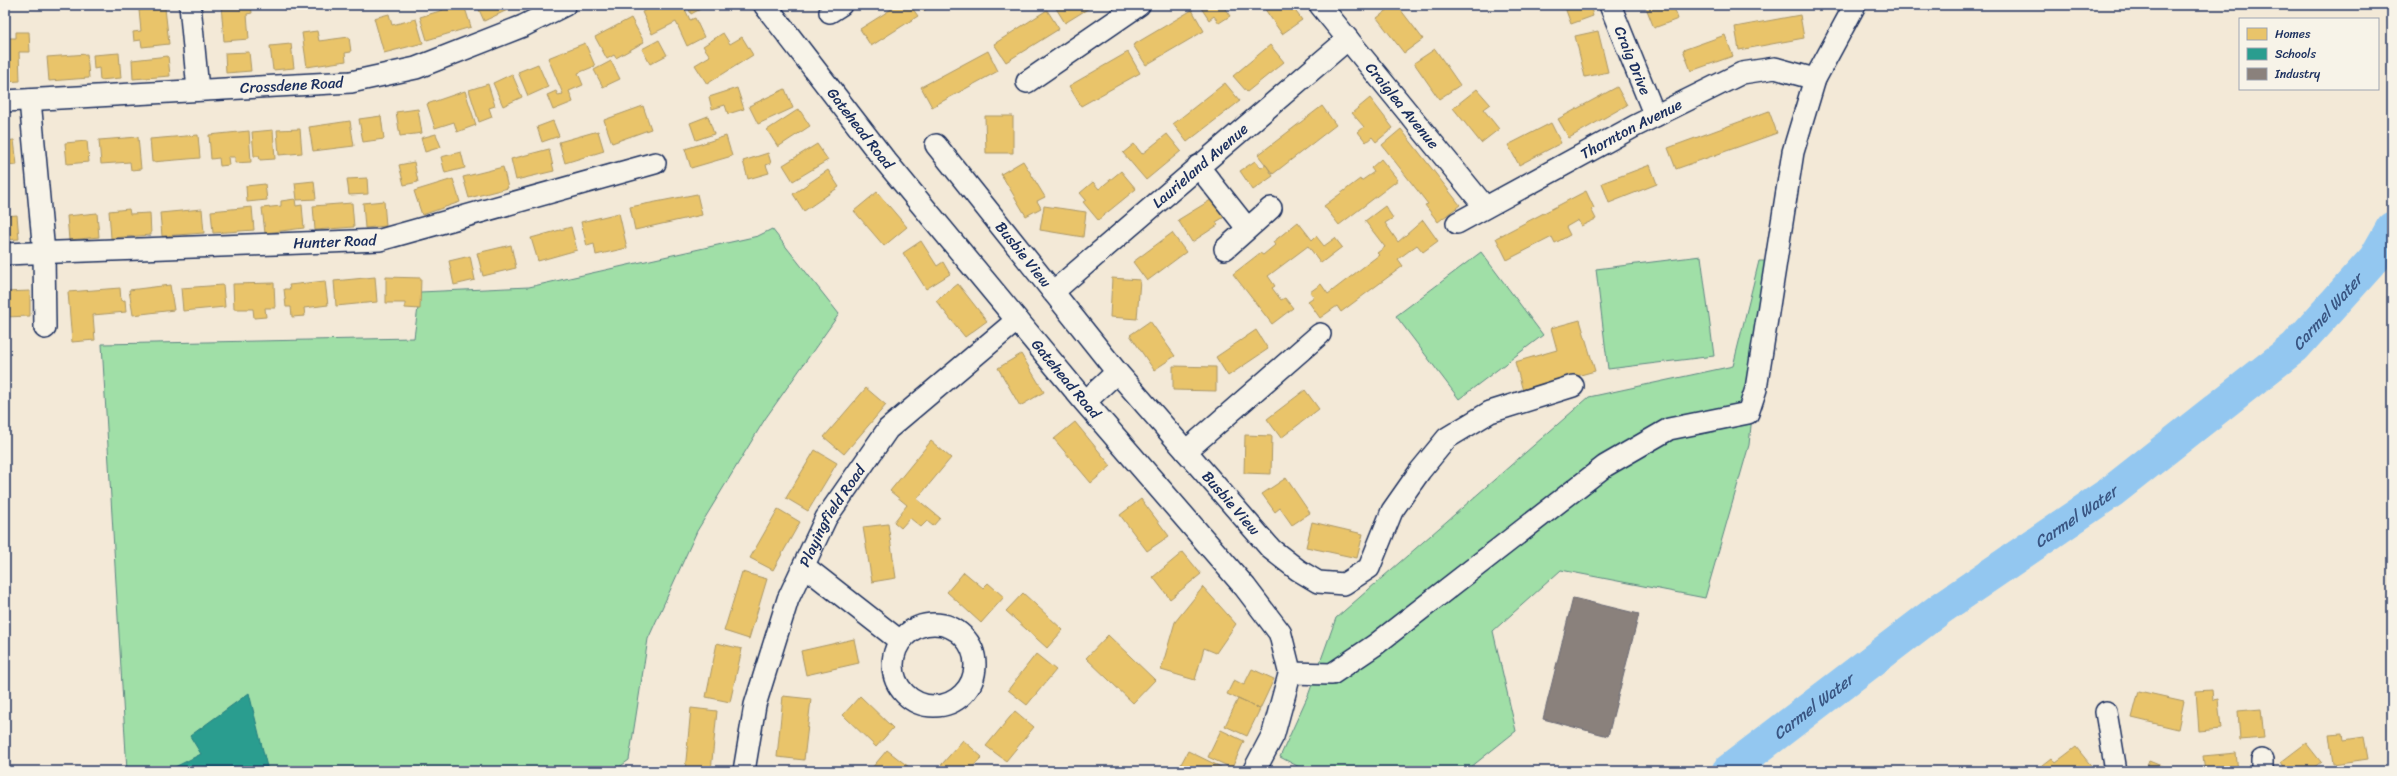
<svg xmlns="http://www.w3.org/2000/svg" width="2397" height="776" viewBox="0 0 2397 776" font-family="Sriracha,sans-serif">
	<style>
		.green { fill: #a0dfa7; stroke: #5e8782 }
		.homes { fill: #e9c46a; stroke: #ab9766 }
		.schools { fill: #2a9d8f; stroke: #267c80 }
		.industry { fill: #8a817c; stroke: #696873 }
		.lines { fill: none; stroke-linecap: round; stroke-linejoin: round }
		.river { stroke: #93c7f0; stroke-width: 33 }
		.minor-casing { stroke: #1b2f5e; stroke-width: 24 }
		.secondary-casing { stroke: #1b2f5e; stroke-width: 25 }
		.minor { stroke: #f7f3e8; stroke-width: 21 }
		.secondary { stroke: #f7f3e8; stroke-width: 22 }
		.labels { text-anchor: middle; stroke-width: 4; stroke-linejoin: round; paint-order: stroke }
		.street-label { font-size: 15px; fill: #1b2f5e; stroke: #f7f3e8 }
		.water-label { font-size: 16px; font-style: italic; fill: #395582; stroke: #f7f3e8 }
	</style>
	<rect width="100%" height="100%" fill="#f3e9d7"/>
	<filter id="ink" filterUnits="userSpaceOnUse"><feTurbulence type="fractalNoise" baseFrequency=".025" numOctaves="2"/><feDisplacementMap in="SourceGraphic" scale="8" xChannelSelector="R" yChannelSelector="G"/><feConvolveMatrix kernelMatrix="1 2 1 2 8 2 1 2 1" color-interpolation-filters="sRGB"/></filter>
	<g filter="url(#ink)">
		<!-- green -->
		<path class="green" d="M772 229 839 314 765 419 697 531 648 639 629 760 614 771H127L102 344 414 338 420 292 529 287 758 236Z
			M1481 252 1543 335 1459 399 1396 316Z
			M1701 256 1714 356 1608 369 1596 269Z
			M1759 261H1768L1749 445 1705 598 1561 570 1493 631 1516 731 1466 771H1307L1280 757 1309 693 1336 618 1589 397 1733 366Z"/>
		<!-- homes -->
		<path class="homes" d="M221 5H251L252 13 247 14 249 39 224 41Z
			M441 5H464L471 27 427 40 420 17 443 10Z
			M477 5H518L484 21Z
			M656 5H683L690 20 695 18 704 37 687 46 676 22 652 34 642 12Z
			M687 5H708L691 14Z
			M898 5H910L918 16 871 46 860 29Z
			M920 5H933L923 11Z
			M1054 5H1094L1065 23Z
			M1199 5H1232L1225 9 1230 16 1219 23 1214 16 1209 20Z
			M1262 5H1291L1302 20 1282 34Z
			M1394 5H1397L1423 39 1404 53 1377 18Z
			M1564 5H1590L1593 16 1571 24Z
			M1645 5H1673L1678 19 1654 28Z
			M165 8 169 44 142 47 141 40 134 41 133 32 141 31 139 10Z
			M1047 10 1059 29 1006 62 994 44Z
			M1192 10 1204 31 1146 65 1133 45Z
			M389 14 392 25 416 19 423 43 384 53 374 18Z
			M1800 15 1804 38 1739 50 1735 27Z
			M631 18 644 42 616 58 614 55 607 59 595 37Z
			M317 31 319 41 349 37 351 52 345 53 346 61 307 67 302 33Z
			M1598 31 1608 72 1585 77 1575 36Z
			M16 32H29L30 52H19L20 81 5 82V38H16Z
			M723 33 730 44 742 37 753 55 707 84 695 65 710 56 703 46Z
			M1725 35 1733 56 1691 71 1683 50Z
			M659 40 667 55 650 64 642 49Z
			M585 43 595 66 578 73 583 85 569 91 573 102 553 110 547 95 556 91 558 95 563 94 548 58Z
			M291 44 294 68 273 70 270 46Z
			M1270 45 1284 62 1247 92 1233 76Z
			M1435 49 1460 85 1439 99 1414 63Z
			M988 51 998 71 932 107 921 87Z
			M249 52 251 71 226 73 225 53Z
			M1128 52 1140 73 1081 106 1069 86Z
			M119 53 121 78 100 80 99 68 94 69 93 55Z
			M87 54 89 78 49 81 47 57Z
			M168 56 170 76 133 79 132 60Z
			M611 61 620 79 603 87 594 70Z
			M538 64 548 87 528 96 518 72Z
			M512 74 522 97 503 106 493 83Z
			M1225 83 1240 101 1187 142 1173 124Z
			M488 84 495 106 489 108 492 117 479 122 469 90Z
			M1617 87 1627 105 1569 138 1558 119Z
			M737 88 744 109 728 114 725 105 712 109 709 97Z
			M785 89 793 108 758 124 749 106Z
			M1477 89 1490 104 1483 109 1499 129 1481 143 1453 108Z
			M465 91 476 125 457 132 454 122 435 128 427 104Z
			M1370 98 1393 128 1376 142 1372 137 1366 142 1358 132 1364 127 1352 113Z
			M643 106 651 129 612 143 604 120Z
			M1322 106 1336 125 1273 174 1258 155Z
			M418 109 422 133 400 136 396 112Z
			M799 109 810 126 778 147 767 130Z
			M1769 111 1777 133 1676 169 1668 148Z
			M381 116 384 139 363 142 359 119Z
			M708 116 714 134 696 140 690 123Z
			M985 116H1013V153H986Z
			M350 121 354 146 313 151 309 127Z
			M553 121 559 136 542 142 537 127Z
			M1551 123 1561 143 1519 165 1508 145Z
			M300 129 302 153 279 155 277 130Z
			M1401 129 1460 205 1438 222 1425 205 1428 204 1382 145Z
			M273 130 275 159 260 160 259 156H254L252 132Z
			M249 131 251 162 235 163V157H228L229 165 220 166 219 158 211 159 209 135Z
			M598 131 604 151 565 163 559 142Z
			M436 134 441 147 425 152 421 138Z
			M1167 134 1181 151 1146 180 1123 153 1134 144 1142 154Z
			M198 135 200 158 152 162 150 139Z
			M726 136 732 156 691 168 685 149Z
			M138 137 141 169 131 170 130 162 101 164 99 140Z
			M14 140 17 165 5 166V141Z
			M87 141 89 162 67 164 65 143Z
			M817 144 828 160 793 181 783 165Z
			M549 149 554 171 516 180 511 159Z
			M461 152 465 168 445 173 441 157Z
			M768 153 771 163 766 165 769 173 748 179 743 161Z
			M1381 159 1398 180 1339 225 1324 206 1360 179 1361 181 1374 172 1371 168Z
			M1023 161 1045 197 1037 201 1041 208 1026 216 1001 174Z
			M1255 161 1261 168 1266 165 1273 176 1253 190 1240 171Z
			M414 162 418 182 404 185 399 165Z
			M1650 165 1657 184 1609 203 1602 183Z
			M503 167 508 188 469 198 463 177Z
			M828 170 839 187 804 211 793 194Z
			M1121 171 1136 189 1098 220 1083 202 1086 200 1080 193 1093 182 1099 189Z
			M367 178 368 194 349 195 347 179Z
			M453 179 460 202 422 215 414 191Z
			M314 181 316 199 297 200 295 183Z
			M265 184 267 200 247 202 246 186Z
			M1586 191 1594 208 1591 209 1596 219 1581 226 1578 220 1566 227 1570 235 1555 243 1552 237 1507 260 1496 238Z
			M877 192 907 227 884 246 854 211Z
			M697 194 702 215 635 230 630 207Z
			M1214 198 1226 216 1216 222 1218 225 1192 242 1178 220Z
			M295 199 296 206 302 205 304 228 265 233 262 208 281 206V201Z
			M384 201 386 226 365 228 363 203Z
			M352 203 354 227 315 230 313 206Z
			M1044 206 1086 212 1083 237 1040 230Z
			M1385 206 1393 218 1385 223 1398 242 1423 220 1438 241 1423 252 1417 245 1398 259 1403 266 1341 312 1337 306 1320 318 1308 301 1314 297 1310 292 1321 284 1328 294 1379 255 1377 253 1385 247 1365 221Z
			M252 207 254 230 213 233 211 211Z
			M129 209 130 214 150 213 151 235 111 238 109 211Z
			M202 209 204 233 162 236 160 213Z
			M97 213 99 237 69 240 67 216Z
			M619 213 627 248 596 255 594 244 587 246 581 222Z
			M17 215 19 239 5 240V216Z
			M1298 222 1312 240 1316 236 1324 246 1335 238 1342 247 1321 263 1308 246 1268 276 1275 286 1272 288 1281 300 1285 298 1293 308 1272 324 1233 274 1260 253 1263 255 1275 245 1273 242Z
			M571 227 577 250 538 261 531 238Z
			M1172 233 1186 252 1147 281 1133 262Z
			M921 241 937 266 943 262 950 274 926 289 903 253Z
			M511 245 516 268 483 276 477 253Z
			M470 256 475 280 454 285 449 261Z
			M375 277 377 302 336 306 334 281Z
			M386 277 421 278 420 309 405 308V303H386Z
			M1112 278 1140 280 1137 319 1110 317Z
			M325 281 328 305 304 308 305 316 292 317 291 307H286L284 289H290L289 285Z
			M274 283 275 308H265L266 317 254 318 253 309H234L233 284Z
			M958 284 987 321 965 337 936 301Z
			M170 285 174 310 133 315 129 290Z
			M223 285 225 307 183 311 181 288Z
			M120 288 121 301 125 300 126 312 93 315 95 340 72 342 68 292Z
			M30 291V316L5 317V292Z
			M1580 320 1595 371 1523 391 1515 362 1557 350 1551 328Z
			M1150 321 1175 356 1154 370 1130 335Z
			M1256 330 1268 349 1228 376 1216 357Z
			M1021 354 1044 392 1020 406 998 368Z
			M1173 366 1216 367V391L1173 390Z
			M866 388 886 405 844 454 824 437Z
			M1305 390 1319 409 1281 438 1267 419Z
			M1075 422 1111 466 1091 483 1054 439Z
			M1245 435 1272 436 1271 474 1244 473Z
			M931 441 951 458 917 499 940 518 933 526 927 521 921 527 910 518 901 528 894 522 907 505 890 491Z
			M815 450 837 463 808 511 786 498Z
			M1286 478 1310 513 1292 525 1280 508 1275 512 1262 494Z
			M1141 499 1169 536 1147 551 1120 515Z
			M778 509 800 522 773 570 750 558Z
			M1312 522 1363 534 1357 558 1306 547Z
			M888 524 896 578 872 582 863 527Z
			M1183 552 1201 574 1170 599 1153 577Z
			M742 572 767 579 749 639 724 631Z
			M964 572 983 588 988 583 1004 597 981 623 947 592Z
			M1203 587 1236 624 1216 653 1204 648 1195 680 1161 670 1175 622Z
			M1023 593 1063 630 1047 648 1006 611Z
			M1108 635 1155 680 1133 703 1086 658Z
			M854 639 859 663 806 675 801 651Z
			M717 643 742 649 730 702 706 697Z
			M1036 654 1056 670 1027 705 1008 690Z
			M1252 669 1274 679 1260 709 1227 694 1234 680 1244 685Z
			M2212 690 2213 700 2218 699 2221 729 2199 731 2196 691Z
			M2139 691 2184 701 2178 729 2132 718Z
			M783 696 811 699 804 760 777 757Z
			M860 696 893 728 876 747 843 715Z
			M1238 699 1260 709 1247 736 1225 726Z
			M691 708 717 711 711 771H685Z
			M2261 709 2264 738 2240 740 2238 711Z
			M1015 711 1034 727 1006 761 986 746Z
			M1221 730 1244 741 1232 768 1208 757Z
			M2343 733 2344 740 2364 737 2368 759 2333 764 2329 734Z
			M963 740 982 757 969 771H936Z
			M2306 743 2321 762 2309 771H2287L2281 762Z
			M2076 747 2093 768 2089 771H2047L2042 765 2051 758 2055 763Z
			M887 750 914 771 871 769Z
			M1188 751 1227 770 1226 771H1195L1181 764Z
			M2236 753 2238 771H2205L2203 756Z
			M2149 761 2174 771H2145Z"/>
		<!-- schools -->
		<path class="schools" d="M249 693 268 771H167L201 754 190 736Z"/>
		<!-- industry -->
		<path class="industry" d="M1573 598 1639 614 1608 736 1543 719Z"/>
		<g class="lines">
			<!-- river -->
			<path class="river" id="s1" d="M1728 771 1940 609 2111 492 2295 347 2375 258 2392 228"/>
			<defs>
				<g id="minor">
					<path d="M190 5 198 90"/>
					<path id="s2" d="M1320 5 1485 207"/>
					<path id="s3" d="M1610 5 1655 116"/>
					<path d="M830 12 841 5"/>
					<path d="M1027 82 1139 5"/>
					<path d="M30 100 44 253 45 328"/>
					<path id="s4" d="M5 101 351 82 416 68 523 26 565 5"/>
					<path id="s5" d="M936 145 1117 372 1271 549 1298 570 1318 582 1344 584 1369 568 1392 511 1420 471 1447 438 1490 412 1573 386"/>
					<path d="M1198 166 1247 228"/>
					<path id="s6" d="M1457 223 1635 126 1742 73 1775 68 1815 79"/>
					<path d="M1225 249 1271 208"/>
					<path id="s7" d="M5 254 380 240 655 163"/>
					<path id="s8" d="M1053 292 1348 39"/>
					<path d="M1085 402 1117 372"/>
					<path d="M1186 451 1320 334"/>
					<path d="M804 566 900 641"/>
					<circle cx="934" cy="665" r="41"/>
					<path d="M1290 673 1332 674 1375 645 1605 466 1669 429 1748 413 1756 389 1793 152 1815 79 1855 5"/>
					<path d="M2106 712 2116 771"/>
					<path d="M2262 760V771"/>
					<path id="s9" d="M744 771 755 705 788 599 826 518 888 429 1017 320"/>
				</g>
				<g id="secondary">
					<path id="s10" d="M765 5 883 158 1085 402 1245 587 1280 633 1290 673 1273 735 1254 771"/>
				</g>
			</defs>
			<!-- minor casing -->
			<use href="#minor" class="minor-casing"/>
			<!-- secondary casing -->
			<use href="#secondary" class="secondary-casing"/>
			<!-- minor -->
			<use href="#minor" class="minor"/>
			<!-- secondary -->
			<use href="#secondary" class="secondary"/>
		</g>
	</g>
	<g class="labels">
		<!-- street labels -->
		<g class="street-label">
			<text dy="5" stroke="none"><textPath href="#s3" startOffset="60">Craig Drive</textPath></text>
			<text dy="5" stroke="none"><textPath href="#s4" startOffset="287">Crossdene Road</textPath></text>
			<text dy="5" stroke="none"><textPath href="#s2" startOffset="130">Craiglea Avenue</textPath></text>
			<text dy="5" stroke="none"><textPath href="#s10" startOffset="156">Gatehead Road</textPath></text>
			<text dy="5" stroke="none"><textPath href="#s6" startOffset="198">Thornton Avenue</textPath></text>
			<text dy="5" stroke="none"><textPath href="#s8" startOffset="194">Laurieland Avenue</textPath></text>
			<text dy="5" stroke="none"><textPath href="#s7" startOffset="330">Hunter Road</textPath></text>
			<text dy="5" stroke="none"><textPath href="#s5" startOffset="140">Busbie View</textPath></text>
			<text dy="5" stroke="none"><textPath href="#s10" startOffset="480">Gatehead Road</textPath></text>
			<text dy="5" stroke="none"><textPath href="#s5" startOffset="464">Busbie View</textPath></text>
			<text dy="5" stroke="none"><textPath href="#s9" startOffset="272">Playingfield Road</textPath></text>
		</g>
		<!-- water labels -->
		<g class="water-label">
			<text dy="6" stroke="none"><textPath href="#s1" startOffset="756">Carmel Water</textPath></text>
			<text dy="6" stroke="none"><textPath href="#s1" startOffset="431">Carmel Water</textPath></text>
			<text dy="6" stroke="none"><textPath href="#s1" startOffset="107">Carmel Water</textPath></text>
		</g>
	</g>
	<!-- margin -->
	<rect width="2397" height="776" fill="none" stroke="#f7f3e8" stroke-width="20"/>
	<rect x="10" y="10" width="2377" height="756" fill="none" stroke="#1b2f5e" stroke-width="1.5" filter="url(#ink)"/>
	<!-- legend -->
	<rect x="2239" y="18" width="140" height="72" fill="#f7f3e8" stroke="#9fa5b1"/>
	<rect x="2247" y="28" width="20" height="12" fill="#e9c46a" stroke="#9fa5b1"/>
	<text x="2275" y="38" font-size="12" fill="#1b2f5e">Homes</text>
	<rect x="2247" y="48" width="20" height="12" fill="#2a9d8f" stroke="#9fa5b1"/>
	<text x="2275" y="58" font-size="12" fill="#1b2f5e">Schools</text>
	<rect x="2247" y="68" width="20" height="12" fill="#8a817c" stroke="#9fa5b1"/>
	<text x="2275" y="78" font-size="12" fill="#1b2f5e">Industry</text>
</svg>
